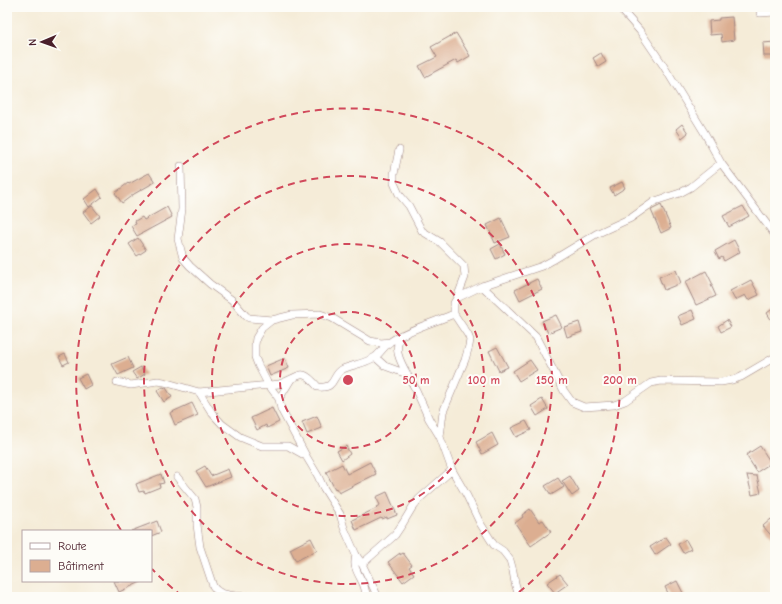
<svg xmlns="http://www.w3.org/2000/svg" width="782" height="604" viewBox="0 0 782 604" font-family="'Comic Neue',sans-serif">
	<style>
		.building { fill: #dcae91 }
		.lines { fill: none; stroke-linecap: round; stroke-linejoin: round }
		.street-casing { stroke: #a08682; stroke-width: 8 }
		.street { stroke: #fff; stroke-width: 7 }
		.ring { fill: none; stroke: #d1495b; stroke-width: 2; stroke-dasharray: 7 5 }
		.centre { fill: #d1495b; stroke: #fdfcf7; stroke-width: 2 }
		.ring-label { font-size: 12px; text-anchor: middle; font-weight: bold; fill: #d1495b; stroke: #fdfcf7; stroke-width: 4; stroke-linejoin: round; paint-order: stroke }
	</style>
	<rect width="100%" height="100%" fill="#fdfcf7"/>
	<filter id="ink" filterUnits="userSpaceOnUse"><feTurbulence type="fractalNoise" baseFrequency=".025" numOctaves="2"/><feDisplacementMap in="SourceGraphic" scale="8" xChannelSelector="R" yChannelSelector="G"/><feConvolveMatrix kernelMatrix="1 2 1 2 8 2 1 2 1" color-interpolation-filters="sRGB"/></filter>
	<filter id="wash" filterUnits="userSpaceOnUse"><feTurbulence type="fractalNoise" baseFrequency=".012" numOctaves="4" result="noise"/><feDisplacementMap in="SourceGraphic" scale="16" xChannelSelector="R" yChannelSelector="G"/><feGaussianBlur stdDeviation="0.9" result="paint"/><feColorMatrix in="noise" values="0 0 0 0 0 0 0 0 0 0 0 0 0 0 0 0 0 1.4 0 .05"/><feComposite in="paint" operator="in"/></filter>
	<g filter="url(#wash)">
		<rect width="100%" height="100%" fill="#f5ecd8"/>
		<g id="blocks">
			<!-- building -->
			<path class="building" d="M732 17 734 40 722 42 721 34 710 35 709 21 719 20V18Z
				M456 33 470 56 458 63 456 60 425 77 419 66 437 57 431 47Z
				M775 42V56H764L763 43Z
				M601 53 606 62 598 67 593 58Z
				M682 124 688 133 682 138 676 129Z
				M149 173 155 182 134 194 122 203 115 193 128 183 129 184Z
				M622 182 625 188 614 195 610 188Z
				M97 189 102 197 89 207 84 199Z
				M661 205 671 228 661 233 651 210Z
				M92 206 100 216 91 223 83 212Z
				M743 206 749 216 729 227 723 216Z
				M167 207 172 217 137 236 131 226 136 224 135 221 142 217 144 220Z
				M501 218 510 237 495 243 487 225Z
				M138 238 146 250 137 256 129 244Z
				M734 240 740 252 724 261 722 257 719 259 715 251Z
				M500 244 505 254 496 259 491 249Z
				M676 270 681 283 664 290 659 277Z
				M706 271 713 285H711L716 296 696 305 685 282Z
				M537 279 542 289 520 300 515 290Z
				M751 280 759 295 748 300 745 295 735 300 730 291Z
				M775 307V326L767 313Z
				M692 310 696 319 682 325 678 316Z
				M556 315 562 327 548 333 542 321Z
				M727 320 731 327 721 332 718 326Z
				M579 322 582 332 567 337 564 327Z
				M497 347 508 367 499 371 489 351Z
				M65 354 69 362 63 365 59 357Z
				M128 357 133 368 118 375 112 364Z
				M285 358 289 368 270 376 266 366Z
				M530 360 537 370 519 381 513 371Z
				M141 367 145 374 137 379 132 372Z
				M86 374 91 385 84 389 78 378Z
				M163 387 166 388 172 397 164 402 157 391Z
				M542 399 548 409 537 416 531 406Z
				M192 403 198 415 175 425 170 413Z
				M272 408 279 422 267 428 266 425 257 430 251 418Z
				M317 416 322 428 307 434 302 422Z
				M526 421 531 430 516 437 511 428Z
				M492 433 498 445 482 454 476 442Z
				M346 446 350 454 342 460 337 451Z
				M760 446 771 463 757 472 746 455Z
				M370 462 376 474 339 493 336 488 335 489 326 472 342 464 347 474Z
				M205 466 211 476 228 469 231 477 206 487 196 471Z
				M161 474 164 483 159 484 160 487 145 493 144 491 139 492 136 484Z
				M747 475 757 476 761 493 752 495Z
				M570 476 579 491 572 496 562 481Z
				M558 478 564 487 551 495 545 486Z
				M387 492 397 515 387 519V517L382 519 381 518 356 530 352 520 377 508 376 507 380 505 376 497Z
				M530 509 539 522 543 520 551 532 531 546 515 523 523 517 522 515Z
				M771 519 775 524V540L763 526Z
				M157 521 161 532 151 536V531H131Z
				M666 537 671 544 655 555 650 547Z
				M311 538 317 550 296 561 290 549Z
				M686 540 691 549 683 553 678 544Z
				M400 553V555L403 553 412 565 409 567 414 574 403 582 388 562Z
				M560 574 568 584 555 593 547 583Z
				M114 581H143L119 592Z
				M677 581 685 597H670L665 587Z"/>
		</g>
	</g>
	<g filter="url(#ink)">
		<use href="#blocks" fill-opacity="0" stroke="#a08682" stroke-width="1"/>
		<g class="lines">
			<defs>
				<path id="street" d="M619 7 640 31 663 65 704 132 721 163 775 235
					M760 13 775 12
					M399 150 394 174V183L399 194 409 206 422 231 440 242 464 266 465 277 457 298
					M181 166 182 209 178 239 183 258 190 266 210 284 232 300 246 316 249 318 272 320 292 315 320 314 332 318 370 341 381 343 390 342
					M482 286 536 337 564 391 572 402 584 407 614 405 625 401 651 383 661 381 721 382 732 380 741 377 775 357
					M272 320 262 328 256 338 255 345V357L258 365 268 384 279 399 281 409 306 456 318 476 323 487 340 514 344 528 356 555 362 564 378 597
					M401 335C393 349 400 361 407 374
					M375 357 385 366 407 374 416 390 429 419 440 437
					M117 382 131 385 158 381 164 382 199 392 279 384C302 377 300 366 318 387 337 389 331 375 343 369 353 365 366 363 375 357 379 355 384 346 390 342 406 330 435 322 454 314
					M199 392 212 413 222 424 240 437 262 446H288L306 456
					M279 399 290 381
					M177 477 195 499 197 507V525L200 547 213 586C219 596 233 595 244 597
					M356 555C355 559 354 565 356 569 360 580 366 584 366 597
					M362 564 395 535 403 523 412 508 419 499 452 470
					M521 597 518 593 515 583 513 571 510 560 503 551 494 545 480 523 467 496 452 470 440 437 443 412 465 360 469 346 470 340 468 335 454 314V303L457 298 482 286 542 266 553 260 596 234 631 218 655 201 680 193 691 187 721 163"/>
			</defs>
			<!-- street casing -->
			<use href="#street" class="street-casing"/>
			<!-- street -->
			<use href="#street" class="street"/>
		</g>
	</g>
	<!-- distance rings -->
	<g class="ring">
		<circle cx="348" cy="380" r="68"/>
		<circle cx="348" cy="380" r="136"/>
		<circle cx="348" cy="380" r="204"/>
		<path d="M182 596A272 272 0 0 1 152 569M121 530A272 272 0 1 1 514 596"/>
	</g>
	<circle cx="348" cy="380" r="6" class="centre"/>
	<g class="ring-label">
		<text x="416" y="384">50 m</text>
		<text x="484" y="384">100 m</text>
		<text x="552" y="384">150 m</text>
		<text x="620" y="384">200 m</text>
	</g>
	<!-- margin -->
	<rect width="782" height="604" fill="none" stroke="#fdfcf7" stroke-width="24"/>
	<!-- legend -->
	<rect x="22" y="530" width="130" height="52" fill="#fdfcf7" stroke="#b5a4a5"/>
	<rect x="30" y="543" width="20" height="6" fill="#ffffff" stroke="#b5a4a5"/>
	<text x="58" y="550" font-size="12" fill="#4a1f2b">Route</text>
	<rect x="30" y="560" width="20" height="12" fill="#dcae91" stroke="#b5a4a5"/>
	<text x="58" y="570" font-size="12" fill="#4a1f2b">Bâtiment</text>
	<!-- north arrow -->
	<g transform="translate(42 42) rotate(268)" stroke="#fdfcf7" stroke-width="3" paint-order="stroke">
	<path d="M0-3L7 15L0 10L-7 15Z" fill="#4a1f2b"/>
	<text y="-6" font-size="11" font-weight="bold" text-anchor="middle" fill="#4a1f2b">N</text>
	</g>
</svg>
